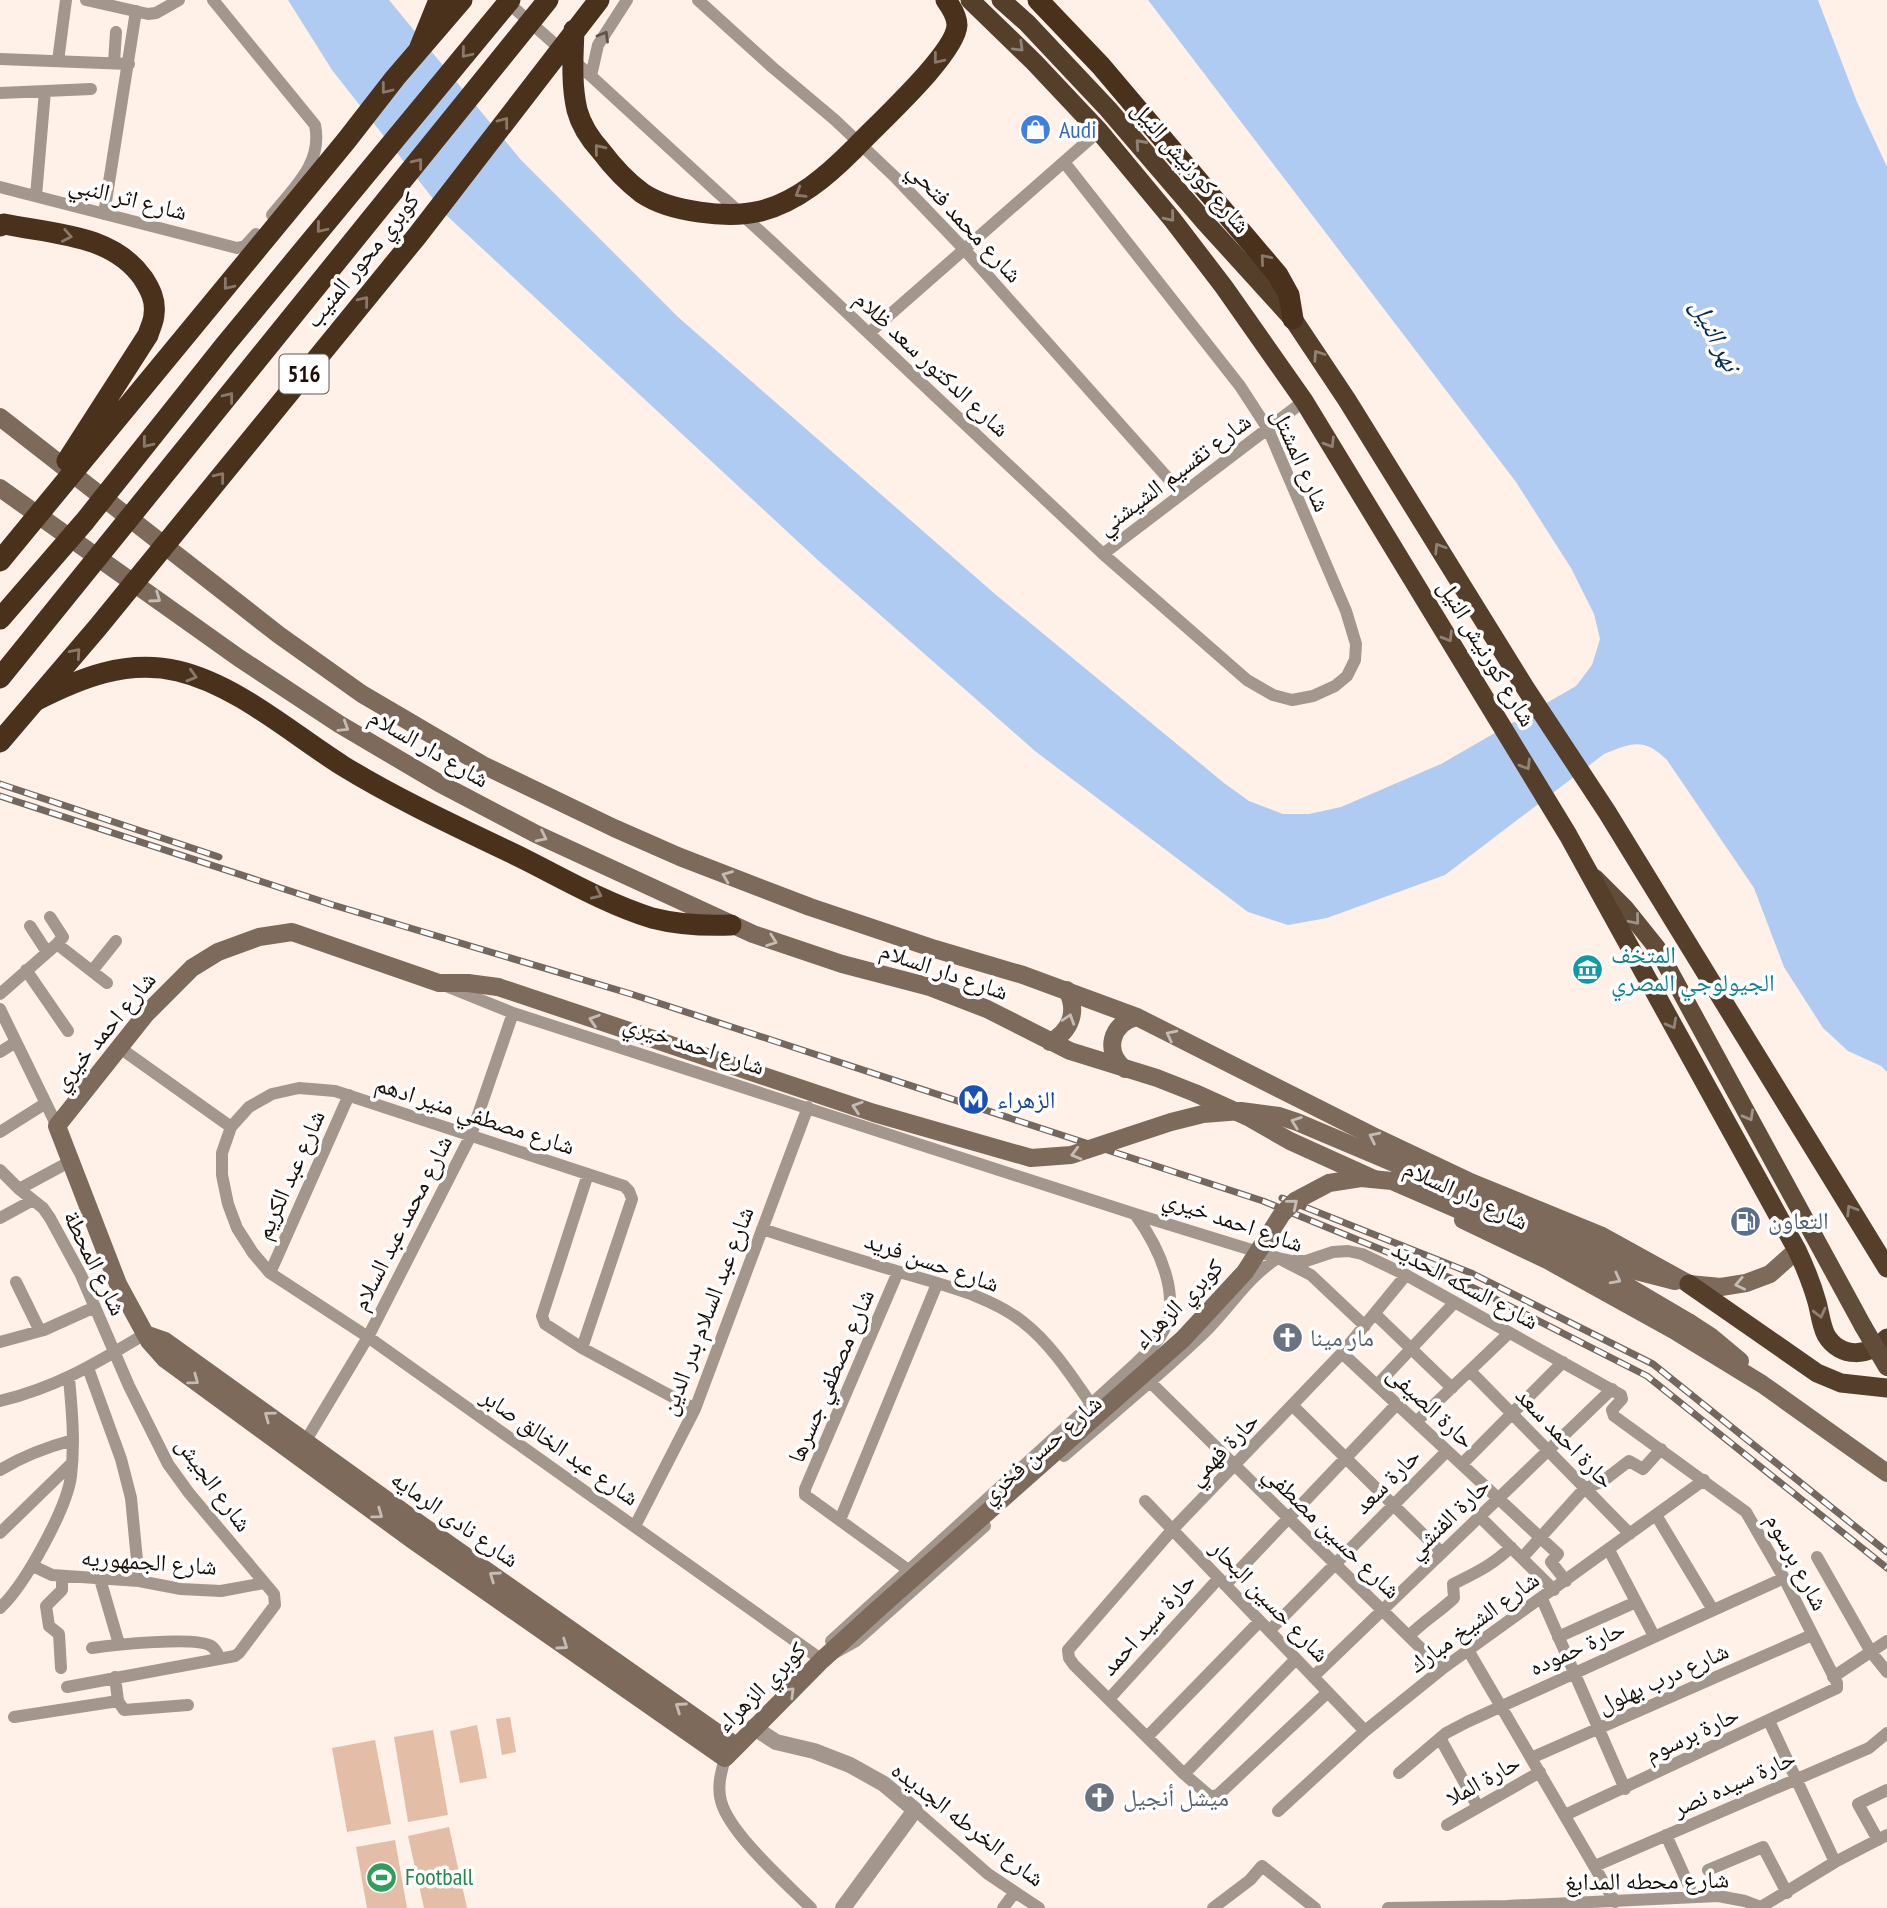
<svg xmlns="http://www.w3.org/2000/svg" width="1887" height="1908" viewBox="0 0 1887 1908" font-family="'PT Sans Narrow','Noto Naskh Arabic',sans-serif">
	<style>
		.green { fill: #e4bda7 }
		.water { fill: #b0cbf1 }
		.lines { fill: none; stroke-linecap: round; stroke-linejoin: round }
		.minor { stroke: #a3968c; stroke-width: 12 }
		.tertiary { stroke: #a3968c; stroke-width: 16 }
		.secondary { stroke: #7d6a5b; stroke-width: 18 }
		.primary { stroke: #614b39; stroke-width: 18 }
		.trunk { stroke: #553e2a; stroke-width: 19 }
		.motorway { stroke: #49311c; stroke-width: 21 }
		.rail-casing { stroke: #746760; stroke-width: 7 }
		.rail { stroke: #fff; stroke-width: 4.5; stroke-dasharray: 13; stroke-linecap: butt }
		.secondary-bridge { stroke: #7d6a5b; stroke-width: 18 }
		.primary-bridge { stroke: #614b39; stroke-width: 18 }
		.motorway-bridge { stroke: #49311c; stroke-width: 21 }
		.oneway { stroke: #5f524a }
		.oneway2 { stroke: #908275 }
		.oneway3 { stroke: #89796b }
		.oneway4 { stroke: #c4bcb5 }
		.oneway5 { stroke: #a09388 }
		.labels { text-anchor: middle; stroke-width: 7; stroke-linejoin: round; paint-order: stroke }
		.shield { fill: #fff; stroke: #5f5752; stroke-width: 2 }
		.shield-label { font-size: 23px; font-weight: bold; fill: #1b0f08 }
		.shop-label { font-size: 24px; fill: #366cbe; stroke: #fff; text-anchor: start }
		.street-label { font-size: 24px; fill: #1b0f08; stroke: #fff }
		.culture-label { font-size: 24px; fill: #0d838f; stroke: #fff; text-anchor: start }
		.transit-label { font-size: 24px; fill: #164399; stroke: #fff; text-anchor: start }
		.service-label { font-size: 24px; fill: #4e5e75; stroke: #fff; text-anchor: start }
		.worship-label { font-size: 24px; fill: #5b616d; stroke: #fff; text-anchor: start }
		.leisure-label { font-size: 24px; fill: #27864d; stroke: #fff; text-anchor: start }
		.water-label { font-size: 26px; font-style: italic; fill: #042955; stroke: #fff }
	</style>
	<rect width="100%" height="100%" fill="#fff0e8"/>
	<!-- green -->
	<path class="green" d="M510 1717 516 1752 502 1755 496 1719Z
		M477 1725 487 1778 460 1783 450 1731Z
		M433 1730 448 1815 408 1822 394 1737Z
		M375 1740 391 1824 347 1832 332 1748Z
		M449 1827 467 1908H424L408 1836Z
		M395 1840 407 1908H367L356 1847Z"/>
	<!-- water -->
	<path class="water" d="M288 0H389L521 160 678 317 995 594 1224 783 1249 801 1283 814H1309L1341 807 1441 764 1576 686 1592 665 1600 639 1594 614 1571 568 1516 482 1148 0H1818L1857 102 1887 167V1072L1881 1066 1848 1051 1823 1028 1784 967 1754 888 1667 760C1644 737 1631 743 1604 754L1445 875 1327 918 1288 925 1248 912 1035 751 821 563 445 214 332 70Z"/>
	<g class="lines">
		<!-- minor -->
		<path class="minor" d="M86 0 148 14 156 13 179 0
			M213 0 315 125C323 163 294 187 272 215
			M505 0 591 76 774 244 1103 554 1247 680 1273 695 1292 700 1313 696 1335 686 1347 676 1355 660 1356 644 1346 611 1268 429 1240 386 1064 162
			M698 0 772 67 835 120 896 178 964 249 1182 494
			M0 59 129 64
			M58 61 66 0
			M114 63 116 32
			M591 76 598 45 627 0
			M0 93 91 89
			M0 187 237 248 245 246 256 234
			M36 196 45 91
			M104 214 136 11
			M869 333 1099 131
			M1103 554 1304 401
			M50 917 63 937 57 944
			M30 926 47 952
			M26 970 68 1031
			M92 971 116 941
			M446 986 513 1013 1135 1214 1278 1258 1311 1275 1365 1326
			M0 994 57 944 107 983
			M0 1009 57 1126
			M120 1048 231 1127
			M0 1052 16 1042
			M0 1132 46 1103
			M0 1170 19 1189 43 1208 50 1218 81 1275 129 1386 168 1464 189 1493 274 1594 275 1605 239 1653 235 1656 67 1687
			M588 1174 542 1316 545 1324 582 1348 695 1409
			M19 1189 71 1161
			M0 1218 33 1200
			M762 1229C808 1244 854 1259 900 1272 941 1285 989 1295 1023 1322 1051 1344 1071 1375 1091 1404
			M898 1272 805 1489V1495L907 1569
			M270 1273 349 1095
			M16 1282 40 1331
			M1375 1314 1452 1388
			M0 1342 44 1330 95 1307
			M582 1348 632 1199 629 1191 624 1186 335 1091 299 1088 272 1094 249 1107 231 1127 222 1153V1175L228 1204 237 1228 253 1253 270 1273 368 1337 822 1660 856 1641 985 1526
			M1342 1353 1558 1554 1551 1562 1566 1581
			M88 1368 121 1459 131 1498 139 1581
			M1470 1371 1630 1534
			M1145 1377 1442 1669
			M1377 1385 1455 1302
			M0 1401C57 1387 95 1364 145 1334
			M1293 1406 1442 1553
			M1416 1422 1509 1333
			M305 1442 368 1337 471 1135 513 1013
			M1064 1456C1110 1416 1158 1377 1203 1334 1229 1309 1247 1277 1278 1258L1292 1261H1306L1333 1252 1348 1251 1362 1254 1406 1275 1621 1395 1622 1399 1612 1410 1614 1416 1746 1512 1784 1578 1837 1683V1688L1565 1815
			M1462 1464 1563 1362
			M0 1470C23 1456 47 1447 73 1440
			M1145 1501 1365 1731
			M1656 1515 1713 1610
			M1480 1517 1554 1590
			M840 1520 937 1284
			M635 1526 695 1409 808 1107
			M0 1533 72 1463
			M1609 1550 1654 1636
			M1817 1557 1871 1652 1887 1672
			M1522 1558 1584 1489 1603 1481 1629 1461 1643 1469 1661 1449
			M33 1566 52 1575 139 1581 181 1589 221 1591 264 1583
			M100 1579 119 1644
			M1225 1585 1397 1404
			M1542 1599 1625 1789
			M0 1608C25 1585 67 1508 71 1476 75 1443 72 1411 69 1378
			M1269 1631 1447 1451
			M1409 1636C1424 1621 1438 1613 1454 1598L1453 1584C1475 1573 1493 1565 1511 1547
			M1558 1637 1636 1602
			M831 1641 1133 1366C1142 1357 1153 1348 1160 1337 1185 1299 1158 1246 1135 1214
			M92 1648C112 1645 197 1636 211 1646 216 1649 218 1655 220 1659
			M1468 1650 1615 1902
			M61 1668 59 1634 49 1626 46 1606 62 1590V1576
			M115 1677 118 1701 124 1710 188 1705
			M1313 1677 1612 1389
			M1833 1677 1887 1641
			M1328 1692 1219 1794 1211 1797 1184 1774 1074 1665 1069 1658 1068 1650 1172 1530 1342 1353 1406 1275
			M1109 1699 1219 1578
			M14 1717 118 1701
			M1769 1721 1835 1862
			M1147 1737 1260 1621
			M1440 1738 1478 1807
			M725 1758C721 1773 717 1786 721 1801 729 1833 786 1883 811 1908
			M1531 1758 1812 1635
			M1399 1773 1446 1733 1467 1722 1784 1578
			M1184 1774 1296 1659
			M915 1810 988 1874 1039 1908
			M1278 1811 1365 1731 1442 1669 1704 1480
			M1447 1825 1540 1772
			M1666 1835 1694 1897
			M1878 1840 1858 1804 1887 1790
			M1595 1866 1869 1748 1887 1733
			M1708 1870 1763 1847 1787 1893
			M1003 1908 1015 1892
			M1213 1908 1250 1880 1262 1866 1315 1908
			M1388 1908 1507 1906 1718 1896 1745 1901 1761 1907 1835 1862 1887 1835"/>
		<!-- tertiary -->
		<path class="tertiary" d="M753 1727 776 1742 814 1751 850 1765 884 1784 915 1810 843 1908"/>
		<!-- secondary -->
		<path class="secondary" d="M0 417 279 635 362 694 483 765 614 828 680 857 810 907 935 949 1023 975 1137 1017 1377 1138 1468 1181 1600 1235 1689 1284 1721 1287 1746 1283 1770 1274 1797 1250
			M0 488 239 658 339 724 439 783 536 834 753 934 842 964 930 987 987 1009 1070 1051 1157 1078 1195 1093 1248 1117 1290 1141 1374 1179
			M498 987 468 983H439L292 932 259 937 218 952 192 968 146 1014 57 1126 118 1284 149 1341 165 1359 414 1541 725 1758 822 1660 878 1609
			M1050 1042C1071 1031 1078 1011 1067 990
			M1125 1069C1103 1052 1111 1023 1137 1017
			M1472 1196 1636 1271 1675 1281
			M1463 1220 1549 1261 1677 1332 1762 1384 1887 1473
			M1690 1323 1710 1336 1740 1361
			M145 1334 165 1341 420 1524 736 1746"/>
		<!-- primary -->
		<path class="primary" d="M1595 878 1625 908 1657 948 1863 1326"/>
		<!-- trunk -->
		<path class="trunk" d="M970 0 1034 62 1099 131 1172 219 1224 287 1304 401 1568 835 1797 1250C1805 1267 1812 1284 1817 1302 1820 1313 1821 1325 1826 1335 1840 1359 1870 1357 1887 1338
			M1001 0 1027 23 1108 109 1204 221 1293 319 1347 400 1526 689 1607 812 1887 1268
			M1689 1284 1817 1373 1841 1383 1887 1388"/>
		<!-- motorway -->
		<path class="motorway" d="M1038 0 1101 66 1278 275 1289 295 1293 319
			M420 47 439 0
			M853 150C875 126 956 54 957 25 957 16 951 7 946 0
			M35 701C80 678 126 659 178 671 237 685 291 733 343 766 400 801 462 829 522 858 564 879 607 904 652 918 679 925 704 926 731 925"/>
		<defs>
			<path id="rail" d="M0 784 219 857
				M0 796 333 905 631 994 1263 1201 1470 1286 1647 1376 1887 1568
				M1282 1198 1471 1273 1653 1364 1887 1552"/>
		</defs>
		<!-- rail casing -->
		<use href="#rail" class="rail-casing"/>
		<!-- rail -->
		<use href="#rail" class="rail"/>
		<!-- secondary-bridge -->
		<path class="secondary-bridge" d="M498 987 874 1113 1031 1158 1071 1155 1171 1122 1203 1114 1241 1111 1279 1116 1297 1122 1472 1196
			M878 1609 1183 1339 1245 1272 1282 1214 1295 1201 1329 1183 1361 1178 1392 1181 1605 1273 1690 1323"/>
		<!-- primary-bridge -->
		<path class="primary-bridge" d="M1863 1326 1887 1367"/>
		<!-- motorway-bridge -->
		<path class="motorway-bridge" d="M574 30C573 57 571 84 577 110 581 125 591 140 601 151 613 167 626 181 642 193 670 212 728 219 761 211 797 202 828 175 853 150
			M0 226 4 224C53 234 112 234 143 278 150 289 156 300 154 314 154 321 150 328 148 335L67 461
			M0 561 346 141 395 78 462 0
			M0 619 85 521 225 345 510 0
			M0 678 548 0
			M0 742 98 627 417 236 599 0"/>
	</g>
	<!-- one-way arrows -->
	<defs><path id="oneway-chevron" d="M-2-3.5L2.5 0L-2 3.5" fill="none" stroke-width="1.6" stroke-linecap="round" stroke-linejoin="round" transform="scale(1.75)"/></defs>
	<use class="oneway" href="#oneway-chevron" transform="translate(604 36) rotate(-60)"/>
	<g class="oneway2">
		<use href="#oneway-chevron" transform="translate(1019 47) rotate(44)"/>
		<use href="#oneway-chevron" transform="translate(1140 144) rotate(-132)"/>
		<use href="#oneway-chevron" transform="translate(1170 217) rotate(51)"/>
		<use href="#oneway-chevron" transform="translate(1318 355) rotate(-124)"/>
		<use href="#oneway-chevron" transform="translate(1330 443) rotate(59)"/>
		<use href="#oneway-chevron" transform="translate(1439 548) rotate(-122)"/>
		<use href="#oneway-chevron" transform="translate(1448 637) rotate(59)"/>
		<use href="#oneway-chevron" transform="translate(1526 765) rotate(59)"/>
		<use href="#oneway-chevron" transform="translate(1672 1024) rotate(61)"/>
		<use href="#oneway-chevron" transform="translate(1851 1210) rotate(-122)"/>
		<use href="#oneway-chevron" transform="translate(1820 1313) rotate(76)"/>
	</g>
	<g class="oneway3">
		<use href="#oneway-chevron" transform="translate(466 53) rotate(130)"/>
		<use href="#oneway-chevron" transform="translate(938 59) rotate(129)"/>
		<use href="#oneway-chevron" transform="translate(386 89) rotate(128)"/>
		<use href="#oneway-chevron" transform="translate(504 122) rotate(-53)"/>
		<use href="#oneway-chevron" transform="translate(599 149) rotate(-129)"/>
		<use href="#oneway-chevron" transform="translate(418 163) rotate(-51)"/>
		<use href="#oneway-chevron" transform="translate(800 193) rotate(149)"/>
		<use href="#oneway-chevron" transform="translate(321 228) rotate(130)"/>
		<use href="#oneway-chevron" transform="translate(67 236) rotate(11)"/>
		<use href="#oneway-chevron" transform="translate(1265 259) rotate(-130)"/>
		<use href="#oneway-chevron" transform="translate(228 285) rotate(129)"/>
		<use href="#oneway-chevron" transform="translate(364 301) rotate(-51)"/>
		<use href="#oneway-chevron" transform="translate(229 397) rotate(-51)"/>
		<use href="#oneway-chevron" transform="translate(147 443) rotate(129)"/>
		<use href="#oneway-chevron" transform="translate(220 477) rotate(-51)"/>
		<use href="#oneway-chevron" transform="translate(76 653) rotate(-49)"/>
		<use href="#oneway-chevron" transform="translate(192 676) rotate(16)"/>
		<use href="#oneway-chevron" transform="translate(597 894) rotate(25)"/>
	</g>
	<g class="oneway4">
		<use href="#oneway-chevron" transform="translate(156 598) rotate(35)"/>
		<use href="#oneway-chevron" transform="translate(344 727) rotate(32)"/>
		<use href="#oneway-chevron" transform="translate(542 837) rotate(26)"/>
		<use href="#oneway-chevron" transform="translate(727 876) rotate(-158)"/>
		<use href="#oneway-chevron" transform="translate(772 941) rotate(20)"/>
		<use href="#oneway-chevron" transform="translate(1069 1019) rotate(-72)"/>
		<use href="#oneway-chevron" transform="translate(594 1020) rotate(-162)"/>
		<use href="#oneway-chevron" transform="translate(1171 1035) rotate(-153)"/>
		<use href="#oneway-chevron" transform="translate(857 1107) rotate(-162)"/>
		<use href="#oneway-chevron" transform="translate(1296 1122) rotate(-160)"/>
		<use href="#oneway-chevron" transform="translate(1374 1137) rotate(-154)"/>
		<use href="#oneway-chevron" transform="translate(1076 1154) rotate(165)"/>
		<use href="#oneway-chevron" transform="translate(1293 1204) rotate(-39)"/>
		<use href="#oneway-chevron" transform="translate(1616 1279) rotate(28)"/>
		<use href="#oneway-chevron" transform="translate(1740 1284) rotate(168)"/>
		<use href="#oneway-chevron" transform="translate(194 1380) rotate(36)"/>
		<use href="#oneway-chevron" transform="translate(269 1416) rotate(-144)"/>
		<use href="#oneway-chevron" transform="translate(378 1514) rotate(36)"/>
		<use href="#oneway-chevron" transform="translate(494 1576) rotate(-145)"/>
		<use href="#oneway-chevron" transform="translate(563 1645) rotate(35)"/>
		<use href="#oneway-chevron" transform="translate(790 1692) rotate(-45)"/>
		<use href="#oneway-chevron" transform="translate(680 1707) rotate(-145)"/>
	</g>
	<g class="oneway5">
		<use href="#oneway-chevron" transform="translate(1635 920) rotate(50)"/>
		<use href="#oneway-chevron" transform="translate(1749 1116) rotate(61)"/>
	</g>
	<!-- icons -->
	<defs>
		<symbol id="shop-disc" viewBox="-11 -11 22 22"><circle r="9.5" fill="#3f7fe0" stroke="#fff"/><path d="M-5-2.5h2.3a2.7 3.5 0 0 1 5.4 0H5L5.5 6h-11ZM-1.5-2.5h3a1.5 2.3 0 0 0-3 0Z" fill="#fff"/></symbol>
		<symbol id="museum-disc" viewBox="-11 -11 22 22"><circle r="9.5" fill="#0f9aa8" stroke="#fff"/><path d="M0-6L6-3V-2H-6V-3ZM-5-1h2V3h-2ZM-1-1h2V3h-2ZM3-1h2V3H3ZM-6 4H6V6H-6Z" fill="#fff"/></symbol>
		<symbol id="metro-disc" viewBox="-11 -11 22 22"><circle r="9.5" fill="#1a4fb4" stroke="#fff"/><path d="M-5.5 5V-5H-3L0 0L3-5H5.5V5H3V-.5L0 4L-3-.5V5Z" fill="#fff"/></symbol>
		<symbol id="fuel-disc" viewBox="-11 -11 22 22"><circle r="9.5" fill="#5c6f8a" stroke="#fff"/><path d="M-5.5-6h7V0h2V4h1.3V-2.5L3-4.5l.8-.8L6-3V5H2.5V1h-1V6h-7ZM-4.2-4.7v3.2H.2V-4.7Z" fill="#fff"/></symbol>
		<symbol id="church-disc" viewBox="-11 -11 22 22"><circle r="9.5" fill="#6b7280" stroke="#fff"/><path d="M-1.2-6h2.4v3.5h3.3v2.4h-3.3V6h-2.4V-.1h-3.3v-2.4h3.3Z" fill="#fff"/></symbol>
		<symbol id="stadium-disc" viewBox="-11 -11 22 22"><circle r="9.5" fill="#2e9e5b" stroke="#fff"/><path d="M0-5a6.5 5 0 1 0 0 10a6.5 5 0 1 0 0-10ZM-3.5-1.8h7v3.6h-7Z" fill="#fff"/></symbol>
	</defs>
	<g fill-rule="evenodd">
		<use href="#shop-disc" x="1018" y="112" width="35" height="35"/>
		<use href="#museum-disc" x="1570" y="952" width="35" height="35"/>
		<use href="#metro-disc" x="956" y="1082" width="35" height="35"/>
		<use href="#fuel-disc" x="1728" y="1204" width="35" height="35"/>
		<use href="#church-disc" x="1270" y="1320" width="35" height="35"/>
		<use href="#church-disc" x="1082" y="1780" width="35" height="35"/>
		<use href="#stadium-disc" x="364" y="1860" width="35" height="35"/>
	</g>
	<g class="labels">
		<!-- shield labels -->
		<rect class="shield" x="279.5" y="354.5" width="49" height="39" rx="5"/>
		<g class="shield-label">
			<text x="304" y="382">516</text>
		</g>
		<!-- shop labels -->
		<g class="shop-label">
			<text x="1059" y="138">Audi</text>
		</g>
		<!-- street labels -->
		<g class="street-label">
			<text transform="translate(1191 167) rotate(49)" y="8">شارع كورنيش النيل</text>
			<text transform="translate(128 198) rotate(14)" y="8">شارع اثر النبي</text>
			<text transform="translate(965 222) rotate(47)" y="8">شارع محمد فتحي</text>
			<text transform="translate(362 260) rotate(-51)" y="8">كوبري محور المنيب</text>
			<text transform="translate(932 364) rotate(43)" y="8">شارع الدكتور سعد ظلام</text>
			<text transform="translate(1301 460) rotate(66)" y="8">شارع المشتل</text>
			<text transform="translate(1174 474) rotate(-37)" y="8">شارع تقسيم الشيشني</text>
			<text transform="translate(1487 653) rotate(59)" y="8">شارع كورنيش النيل</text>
			<text transform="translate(429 748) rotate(30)" y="8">شارع دار السلام</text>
			<text transform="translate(944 971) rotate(19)" y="8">شارع دار السلام</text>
			<text transform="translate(104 1031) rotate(-50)" y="8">شارع احمد خيري</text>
			<text transform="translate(694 1045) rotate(18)" y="8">شارع احمد خيري</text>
			<text transform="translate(475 1115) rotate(18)" y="8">شارع مصطفي منير ادهم</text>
			<text transform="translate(290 1175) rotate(-66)" y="8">شارع عبد الكريم</text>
			<text transform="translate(1466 1195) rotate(25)" y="8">شارع دار السلام</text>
			<text transform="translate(1233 1221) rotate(19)" y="8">شارع احمد خيري</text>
			<text transform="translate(402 1223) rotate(-63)" y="8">شارع محمد عبد السلام</text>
			<text transform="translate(932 1262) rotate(19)" y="8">شارع حسن فريد</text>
			<text transform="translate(95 1263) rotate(64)" y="8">شارع المحطة</text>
			<text transform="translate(1465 1285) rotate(28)" y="8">شارع السكه الحديد</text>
			<text transform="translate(1178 1304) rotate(-45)" y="8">كوبري الزهراء</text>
			<text transform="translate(707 1311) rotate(-69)" y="8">شارع عبد السلام بدر الدين</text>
			<text transform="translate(831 1376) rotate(-67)" y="8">شارع مصطفي جسرها</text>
			<text transform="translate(1431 1407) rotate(43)" y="8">حارة الصيفى</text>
			<text transform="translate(1565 1438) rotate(46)" y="8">حارة احمد سعد</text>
			<text transform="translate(560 1447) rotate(35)" y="8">شارع عبد الخالق صابر</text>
			<text transform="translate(1041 1449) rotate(-41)" y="8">شارع حسن فخري</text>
			<text transform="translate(1223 1449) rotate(-46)" y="8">حارة فهمي</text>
			<text transform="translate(1387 1481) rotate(-45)" y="8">حارة سعد</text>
			<text transform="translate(214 1484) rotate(54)" y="8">شارع الجيش</text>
			<text transform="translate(1448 1518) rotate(-44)" y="8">حارة الفنشي</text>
			<text transform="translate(455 1519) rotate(35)" y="8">شارع نادى الرمايه</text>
			<text transform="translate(1332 1532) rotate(44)" y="8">شارع حسين مصطفي</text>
			<text transform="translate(149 1562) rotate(4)" y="8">شارع الجمهوريه</text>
			<text transform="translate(1797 1562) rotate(62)" y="8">شارع برسوم</text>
			<text transform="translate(1270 1601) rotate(46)" y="8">شارع حسين البحار</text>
			<text transform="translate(1474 1622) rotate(-36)" y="8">شارع الشيخ مبارك</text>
			<text transform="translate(1148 1624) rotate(-48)" y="8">حارة سيد احمد</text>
			<text transform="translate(1577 1648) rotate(-24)" y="8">حارة حموده</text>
			<text transform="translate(1663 1678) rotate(-24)" y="8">شارع درب بهلول</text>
			<text transform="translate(761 1687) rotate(-45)" y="8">كوبري الزهراء</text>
			<text transform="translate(1692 1734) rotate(-25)" y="8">حارة برسوم</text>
			<text transform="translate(1483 1780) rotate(-29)" y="8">حارة الملا</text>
			<text transform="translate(1734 1783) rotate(-24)" y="8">حارة سيده نصر</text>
			<text transform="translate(968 1824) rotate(38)" y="8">شارع الخرطه الجديده</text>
			<text transform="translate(1647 1881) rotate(-1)" y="8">شارع محطه المدابغ</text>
		</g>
		<!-- culture labels -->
		<g class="culture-label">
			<text x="1611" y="963">المتخف<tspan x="1611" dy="28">الجيولوجي المصري</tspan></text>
		</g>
		<!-- transit labels -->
		<g class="transit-label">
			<text x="997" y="1108">الزهراء</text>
		</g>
		<!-- service labels -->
		<g class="service-label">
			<text x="1768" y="1229">التعاون</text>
		</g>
		<!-- worship labels -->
		<g class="worship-label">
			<text x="1310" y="1346">مار مينا</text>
			<text x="1123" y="1806">ميشل أنجيل</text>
		</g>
		<!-- leisure labels -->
		<g class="leisure-label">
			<text x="405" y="1885">Football</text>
		</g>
		<!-- water labels -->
		<g class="water-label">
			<text transform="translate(1716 335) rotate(63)" y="9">نهر النيل</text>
		</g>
	</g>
</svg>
